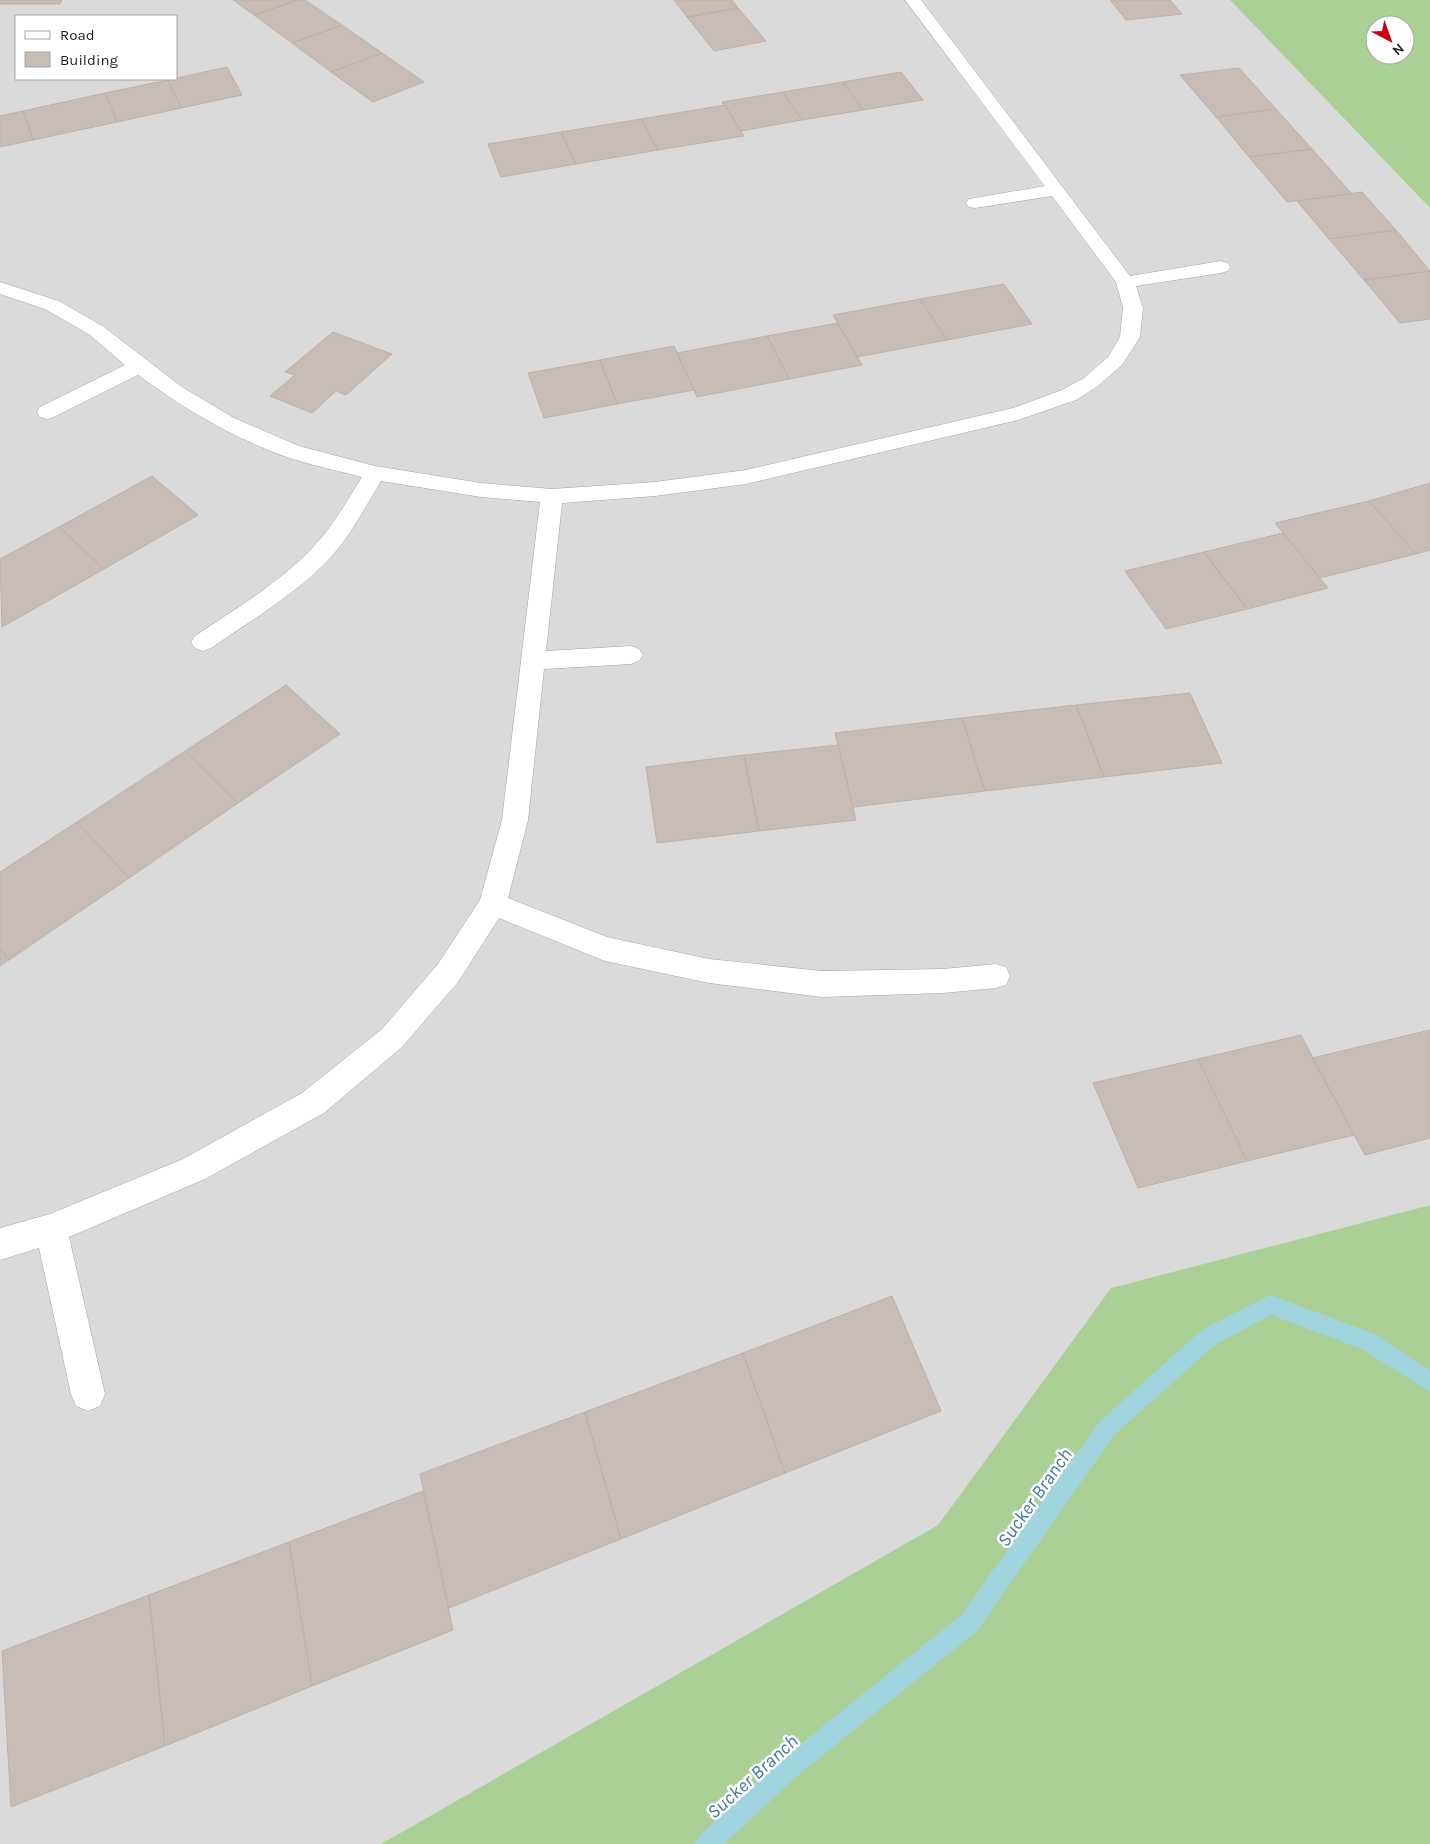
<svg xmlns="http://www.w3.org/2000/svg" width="1430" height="1844" viewBox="0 0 1430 1844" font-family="Karla,sans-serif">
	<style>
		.residential { fill: #dbdada; fill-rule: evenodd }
		.forest { fill: #abd095; fill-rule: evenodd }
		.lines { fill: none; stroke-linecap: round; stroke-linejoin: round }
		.stream { fill: #a0d5df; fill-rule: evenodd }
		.building { fill: #c7bcb6; stroke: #c1afa4 }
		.minor-casing { stroke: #a4a4a4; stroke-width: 1 }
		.minor { fill: #fff; fill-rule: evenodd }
		.labels { text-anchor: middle; stroke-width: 5; stroke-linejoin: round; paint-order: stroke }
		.near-water-label { font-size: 19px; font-style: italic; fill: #4078a1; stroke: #fff }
	</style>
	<rect width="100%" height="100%" fill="#efeae3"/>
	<!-- residential -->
	<path class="residential" d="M0 0H1230L1430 208V1205L1111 1288 938 1525 381 1844H0ZM16 16H176V79H16Z"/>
	<!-- forest -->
	<path class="forest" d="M1230 0H1430V208ZM1375 25H1405V55H1375Z
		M1430 1205V1844H381L938 1525 1111 1288Z"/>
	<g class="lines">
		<!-- stream -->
		<path class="stream" d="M1270 1295 1375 1334 1430 1370V1392L1362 1349 1271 1315 1216 1344 1114 1435 977 1631 797 1776 724 1844H695L699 1836 781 1760 961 1615 1100 1421 1202 1330Z"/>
	</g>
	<!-- building -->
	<path class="building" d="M0 0H62L60 4H0Z
		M233 0H298L254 15Z
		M298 0H305L342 25 292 43 254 15Z
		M674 0H732L738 8 687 17Z
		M1110 0H1170L1182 14 1126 20Z
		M738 8 766 41 714 51 687 17Z
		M342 25 382 53 331 72 292 43Z
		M382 53 424 82 373 102 331 72Z
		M227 67 242 95 181 108 168 80Z
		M1239 68 1276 109 1216 117 1180 75Z
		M901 72 923 100 863 110 843 82Z
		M168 80 181 108 117 122 105 93Z
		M843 82 863 110 802 120 783 92Z
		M783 92 802 120 741 131 722 102Z
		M105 93 117 122 33 140 23 111Z
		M725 105 744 136 658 150 641 119Z
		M1276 109 1312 149 1249 157 1216 117Z
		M23 111 33 140 0 147V116Z
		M641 119 658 150 576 164 561 132Z
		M561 132 576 164 501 177 488 144Z
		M1312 149 1352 194 1287 202 1249 157Z
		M1362 192 1396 230 1329 239 1297 201Z
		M1396 230 1430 271 1364 280 1329 239Z
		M1430 271V319L1400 323 1364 280Z
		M1004 284 1032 324 947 340 920 299Z
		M920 299 947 340 857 357 833 315Z
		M838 323 862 365 789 379 767 336Z
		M333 332 392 354 346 395 336 391 312 413 270 396 295 375 285 372Z
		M767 336 789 379 697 397 677 353Z
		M674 346 694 390 617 404 600 360Z
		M600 360 617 404 544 418 528 373Z
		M152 476 198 515 104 569 59 527Z
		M1430 483V550L1416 554 1369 501Z
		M1369 501 1416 554 1320 578 1275 523Z
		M59 527 104 569 2 627 0 559Z
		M1283 533 1328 588 1247 609 1204 552Z
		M1204 552 1247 609 1166 629 1125 571Z
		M286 685 340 734 238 803 185 751Z
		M1190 693 1222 763 1104 777 1076 705Z
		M1076 705 1104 777 985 791 962 718Z
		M962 718 985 791 853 807 835 733Z
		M838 745 856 820 759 831 744 755Z
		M185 751 238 803 129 878 77 822Z
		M744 755 759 831 657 843 646 767Z
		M77 822 129 878 9 960 0 948V872Z
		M0 948 9 960 0 966Z
		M1430 1030V1138L1365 1155 1312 1058Z
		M1301 1035 1354 1135 1247 1161 1198 1059Z
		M1198 1059 1247 1161 1138 1188 1093 1083Z
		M892 1296 941 1411 785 1473 743 1353Z
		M743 1353 785 1473 621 1539 585 1412Z
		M585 1412 621 1539 449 1608 420 1474Z
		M423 1491 453 1630 312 1686 289 1542Z
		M289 1542 312 1686 165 1746 149 1595Z
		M149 1595 165 1746 11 1807 2 1651Z"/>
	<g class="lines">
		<defs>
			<path id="minor" d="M905 0H921L1130 276 1221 261 1228 263 1230 267 1228 271 1221 273 1136 286 1143 308 1140 337 1122 365 1098 386 1076 400 1018 420 746 484 655 496 562 503 546 651 631 646 639 649 643 655 639 661 631 664 544 669 528 820 508 898 607 937 709 959 822 971 943 969 996 964 1006 967 1010 976 1006 985 996 988 943 993 822 997 709 983 605 961 499 918 458 982 402 1047 324 1113 205 1179 69 1237 105 1394 100 1406 88 1411 76 1406 71 1394 39 1248 0 1260V1228L50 1214 183 1159 302 1093 382 1029 438 964 480 900 502 820 540 502 481 497 381 481C365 507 351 535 330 558 296 594 252 620 211 648L203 651 195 648 191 642 195 636C236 608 280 583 314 546 334 525 347 501 362 477 336 470 309 465 284 456 231 437 183 408 138 375L54 417 47 419 40 417 37 412 40 407 125 365 90 335 45 309 0 294V282L59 301 104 327 182 387 234 418 299 446 375 466 481 483 552 489 655 482 746 470 1013 408 1062 390 1084 378 1108 357 1120 337 1123 308 1116 282 1052 196 975 208 969 207 966 203 969 199 1045 186Z"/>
		</defs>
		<!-- minor casing -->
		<use href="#minor" class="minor-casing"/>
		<!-- minor -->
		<use href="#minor" class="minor"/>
	</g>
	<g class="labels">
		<!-- near-water labels -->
		<g class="near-water-label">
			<text transform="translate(1034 1497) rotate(-55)" y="7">Sucker Branch</text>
			<text transform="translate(752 1776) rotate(-42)" y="7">Sucker Branch</text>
		</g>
	</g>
	<!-- legend -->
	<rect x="15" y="15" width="162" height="65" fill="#ffffff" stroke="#a5a5a5"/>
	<rect x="25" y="31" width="25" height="8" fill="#ffffff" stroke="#a5a5a5"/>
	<text x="60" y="40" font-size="15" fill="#1d1d1d">Road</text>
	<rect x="25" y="52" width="25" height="15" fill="#c7bcb6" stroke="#a5a5a5"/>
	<text x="60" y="65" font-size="15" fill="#1d1d1d">Building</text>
	<!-- north arrow -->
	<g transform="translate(1390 40) rotate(139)"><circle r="24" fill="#ffffff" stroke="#a5a5a5"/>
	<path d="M0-4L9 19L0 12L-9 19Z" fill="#cb000f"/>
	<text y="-8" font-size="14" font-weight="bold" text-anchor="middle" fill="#1d1d1d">N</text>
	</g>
</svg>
